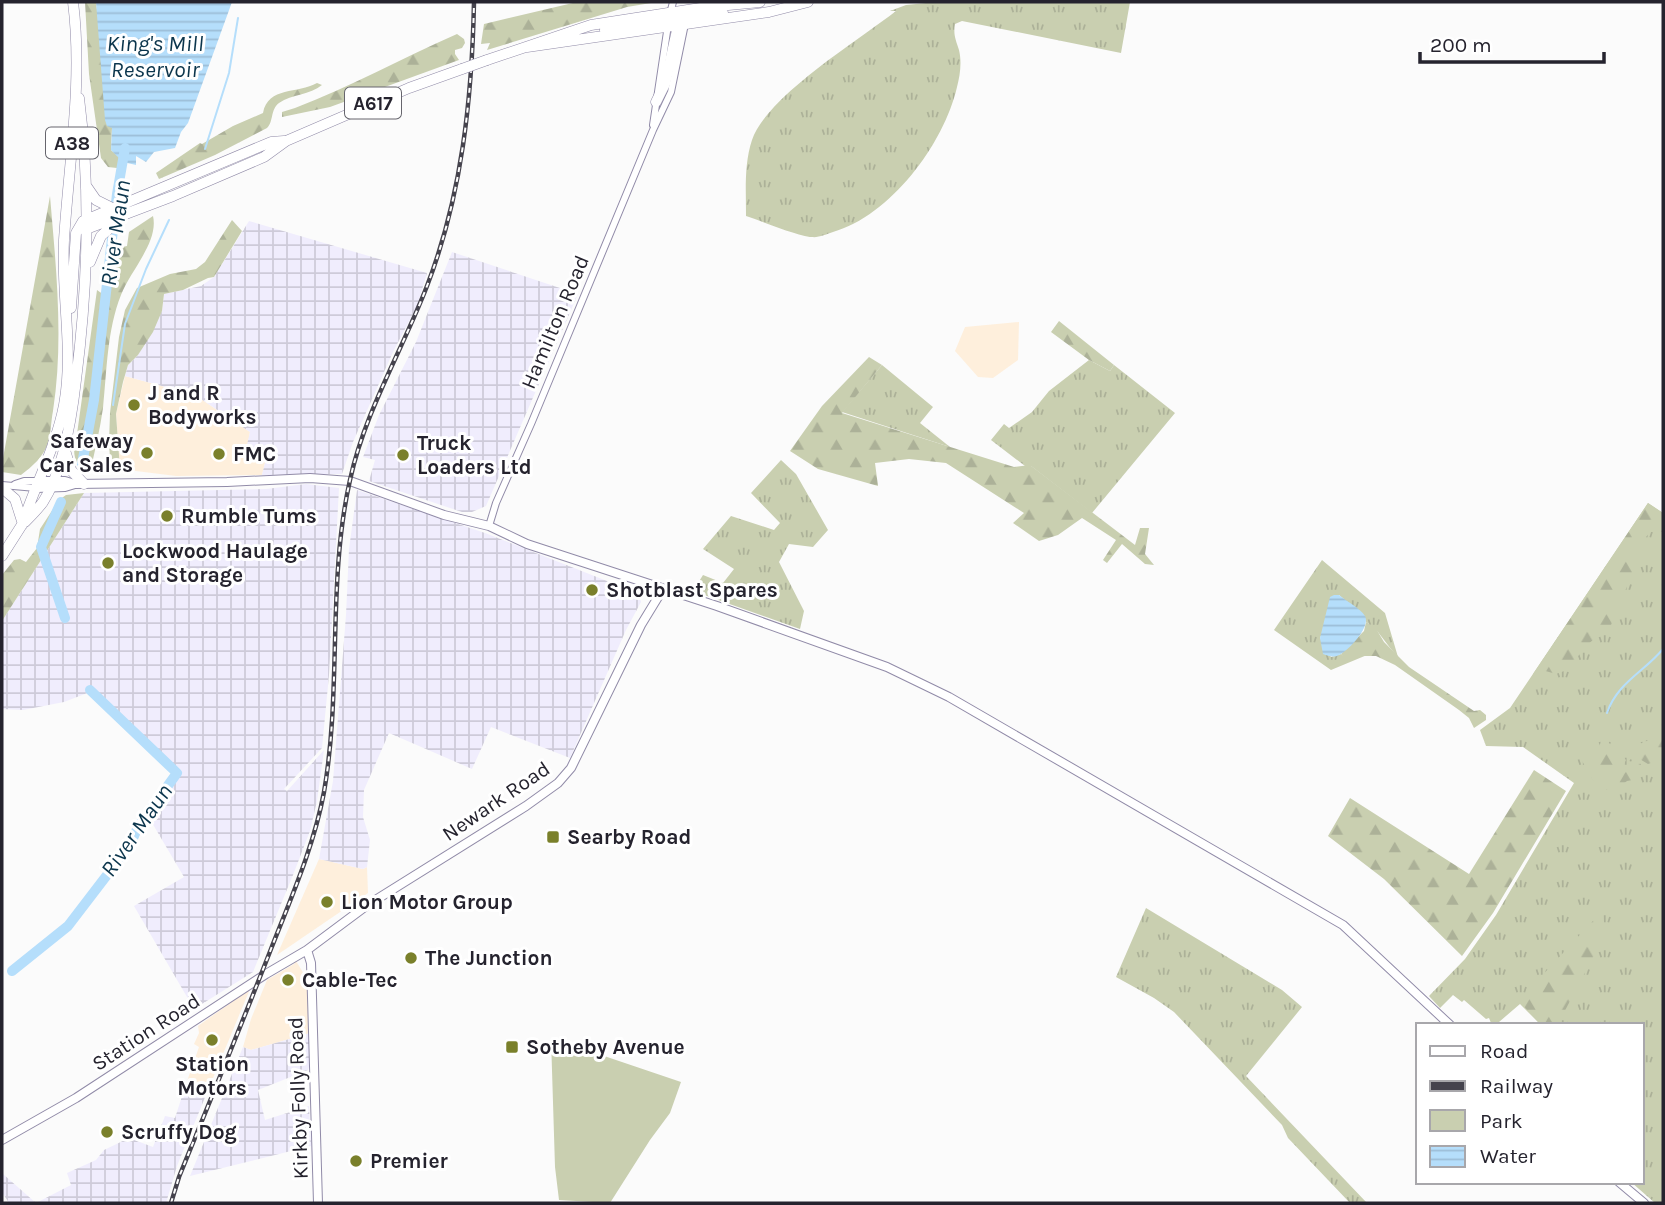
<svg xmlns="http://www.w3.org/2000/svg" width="1665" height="1205" viewBox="0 0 1665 1205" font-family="Karla,sans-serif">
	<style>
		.commercial { fill: #feefdc }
		.industrial { fill: url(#industrial-grid) }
		.grass { fill: url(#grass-tufts) }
		.forest { fill: url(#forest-firs) }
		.park { fill: #c9cfb0 }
		.water { fill: url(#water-rules) }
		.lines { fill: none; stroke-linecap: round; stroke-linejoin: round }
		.stream { stroke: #b5defb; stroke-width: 2 }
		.river { stroke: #b5defb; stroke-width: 10 }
		.minor-casing { stroke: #918ba8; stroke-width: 8 }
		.major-casing { stroke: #918ba8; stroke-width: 10 }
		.highway-casing { stroke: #918ba8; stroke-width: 11 }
		.minor { stroke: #fff; stroke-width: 6 }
		.major { stroke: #fff; stroke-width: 8 }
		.highway { stroke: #fff; stroke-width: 10 }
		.rail-casing { stroke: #45434d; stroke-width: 4.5 }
		.rail { stroke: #fff; stroke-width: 2; stroke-dasharray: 5; stroke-linecap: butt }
		.highway-bridge-casing { stroke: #918ba8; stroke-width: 11; stroke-linecap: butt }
		.highway-bridge { stroke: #fff; stroke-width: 10 }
		.poi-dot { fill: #7a802b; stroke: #fff; stroke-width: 2.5 }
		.labels { text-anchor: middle; stroke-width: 6; stroke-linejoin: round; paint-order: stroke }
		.shield { fill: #fff; stroke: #66656d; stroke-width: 2 }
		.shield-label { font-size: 19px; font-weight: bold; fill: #25232e }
		.street-label { font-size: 21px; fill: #25232e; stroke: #fff }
		.poi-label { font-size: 21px; font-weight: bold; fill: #25232e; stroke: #fff; text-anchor: start }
		.water-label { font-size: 23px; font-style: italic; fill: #0b354c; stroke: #fff }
	</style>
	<defs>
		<pattern id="industrial-grid" width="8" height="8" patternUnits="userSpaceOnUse" patternTransform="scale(1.75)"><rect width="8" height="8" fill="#f0edfd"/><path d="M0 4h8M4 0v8" fill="none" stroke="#cecbd9"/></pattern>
		<pattern id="grass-tufts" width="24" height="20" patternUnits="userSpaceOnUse" patternTransform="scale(1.75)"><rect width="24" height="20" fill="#c9cfb0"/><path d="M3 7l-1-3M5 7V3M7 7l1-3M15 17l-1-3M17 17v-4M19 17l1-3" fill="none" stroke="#acb198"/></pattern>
		<pattern id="forest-firs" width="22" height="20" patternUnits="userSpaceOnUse" patternTransform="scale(1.75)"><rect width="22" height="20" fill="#c9cfb0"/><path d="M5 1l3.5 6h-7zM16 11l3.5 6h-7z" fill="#acb198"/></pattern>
		<pattern id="water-rules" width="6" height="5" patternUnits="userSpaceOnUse" patternTransform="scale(1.75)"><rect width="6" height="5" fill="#b5defb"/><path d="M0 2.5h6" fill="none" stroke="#9cbed7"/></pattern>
	</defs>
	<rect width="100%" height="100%" fill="#fbfbfb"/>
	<!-- commercial -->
	<path class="commercial" d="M1019 322 1018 360 993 378 978 377 955 351 965 327Z
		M125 376 195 395 250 432 246 453 266 459 262 475 176 476 120 469 116 414Z
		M319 859 363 869 367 867 368 893 277 955Z
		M296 961 307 979 310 1033 251 1050 243 1047 251 1019 267 980 294 964Z
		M250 989 206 1095 185 1087 199 1047 194 1044 199 1033 198 1026Z"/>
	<!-- industrial -->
	<path class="industrial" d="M249 221 427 273 417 306 393 352 353 442 342 474 262 475 266 459 245 453 250 432 195 395 125 376 128 365 138 355 162 311 164 294 201 286 214 277Z
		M452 252 578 294 486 506 472 512H462L369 481 375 460 363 457 379 415 416 342Z
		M306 484 339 488 329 675 322 748 284 789 287 791 324 750 317 801 310 831 293 875 253 972 194 1009 134 906 184 877 148 816 181 770 90 692 64 702 23 710 2 709V621L84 493 266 489Z
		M357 490 485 533 607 581 638 589 641 602 626 630 570 758 491 727 472 769 389 733 364 790 363 817 370 840 367 867 363 869 319 859 333 781 346 615 349 549Z
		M310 1033 311 1060 308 1070 258 1090 265 1120 309 1106 311 1146 190 1176 243 1047 251 1050Z
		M185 1087 206 1095 177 1166 166 1203H9L2 1192 3 1174 36 1203 71 1185 67 1173 96 1160 104 1150 129 1138 153 1147 165 1116 175 1118Z"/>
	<!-- grass -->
	<path class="grass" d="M936 2H1130L1121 53 962 21 955 24C953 35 956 40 959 50 962 62 960 76 957 87 944 144 890 216 833 232 827 234 818 238 812 237 797 236 762 221 746 216 746 191 744 164 752 140 767 96 859 40 896 11H890L906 5Z
		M1089 360 1110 371 1114 365 1175 413 1092 513 1031 466H1025L991 440 1004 424 1009 428 1032 412 1049 391Z
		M882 365 933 407 920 423 950 447 842 412Z
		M781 460 796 474 828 530 813 547 789 544 779 562 804 611 800 629 693 591 703 575 723 583 734 569 703 549 731 516 774 530 780 523 751 493Z
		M1648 503 1663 513V1203H1655L1631 1182H1642V1025H1541L1520 1004 1499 1022 1491 1023 1489 1018 1486 1019 1464 1000 1462 1002 1453 995 1440 1008 1429 996 1465 959 1496 915 1574 783 1523 747 1486 746 1480 730 1510 708Z
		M1322 560 1385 613 1398 657C1387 646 1378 628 1366 622L1364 616 1339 595 1320 638 1331 657 1341 654 1344 656 1367 655 1331 670 1274 630Z
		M1146 908 1282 990 1302 1007 1246 1076 1367 1203H1350L1288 1138 1282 1125 1174 1012 1154 998 1116 977Z"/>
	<!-- forest -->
	<path class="forest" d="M85 2H96L112 128 111 150 120 158 117 168 108 167 101 158 89 74Z
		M577 2H657L627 7 487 50 490 43 481 44 484 24Z
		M457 34 464 39 465 43 462 48 455 50V54L459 60 330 107 282 117V112L295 108C350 87 402 58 457 34Z
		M317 83 322 85C310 95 292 94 279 103 270 110 274 121 267 128L215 155 159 179 156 173 200 143 202 144 233 126 263 113C268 86 298 94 317 83Z
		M50 196C56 267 64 340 53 411 51 421 51 433 48 443 43 457 33 466 21 475L2 472V464Z
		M153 216C159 242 130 271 121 295 107 330 107 370 103 408 100 429 95 451 90 472 72 466 72 450 77 434L97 290 104 295 108 250 127 246 129 232Z
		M232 220 242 231 214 277 208 278 183 290 164 294 162 311 153 332 138 355 128 365 123 382 116 414 120 469 111 473 109 443 110 413 119 337 125 310 137 288 170 274 196 269 205 262Z
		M1059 321 1114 365 1110 371 1089 360 1051 332Z
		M869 357 882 365 842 413 1014 467 1030 465 1135 545 1140 528H1149L1145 554 1154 565 1145 564 1122 544 1107 563 1103 560 1116 540 1082 518 1058 535 1039 541 1013 523 1024 513 946 463 909 459 875 463 878 486 818 469 790 451 822 406Z
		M84 493 2 621V575L14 560 20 559 26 562 37 548 40 529 59 500 66 495Z
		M1648 503 1663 513V532H1650L1635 551 1638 560 1611 625 1587 645 1567 670 1556 674 1542 670 1533 674Z
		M1366 622 1375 627 1384 642 1409 667 1474 711 1480 710 1486 715V720L1474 728 1469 718 1459 710 1395 665 1376 656H1343L1341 654 1364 631Z
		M1609 737 1608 742 1626 760 1620 772 1625 773 1629 761 1641 764 1638 779 1627 781 1613 792 1597 786 1591 777 1590 766 1586 768 1580 757 1599 746 1603 738Z
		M1663 737V756L1658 758 1662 770 1657 773 1654 770V762L1648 764 1638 758 1637 745 1649 740Z
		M1534 770 1566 791 1493 913 1462 956 1384 879 1328 836 1350 798 1469 874Z
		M1602 911 1604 922 1596 933 1599 946 1560 1020 1561 1025H1541L1517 999 1524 995Z"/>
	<!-- park -->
	<path class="park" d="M551 1038 681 1082 670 1113 650 1140 610 1203 559 1200 555 1167Z"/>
	<!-- water -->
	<path class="water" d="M96 2H232L188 123 181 132 175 148 154 152 146 162 136 156V165L123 162 111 150 112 128 107 126 105 120Z
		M1334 595H1339C1346 601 1360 608 1365 616 1371 627 1348 651 1339 655 1333 658 1329 656 1323 654L1320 638 1330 597Z"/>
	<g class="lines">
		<!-- stream -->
		<path class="stream" d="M205 149 229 73 238 18
			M113 405 125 324 146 269 169 220
			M1607 713C1617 683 1644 672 1663 649"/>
		<!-- river -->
		<path class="river" d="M82 464 94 400 117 194 125 148
			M61 502 41 547 65 618
			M12 971 68 926 130 845 138 827 177 773 90 690"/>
		<defs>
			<path id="minor" d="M670 14 673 2
				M653 125 668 25
				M15 484 24 481H39
				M2 485 36 488
				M489 526 496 503 531 424 653 130 671 92 685 24"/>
			<path id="major" d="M39 481H65L75 484
				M36 488 65 487 75 484 227 482 310 478 350 481 444 515 489 526 527 544 717 606 887 667 949 697 1343 925 1450 1025
				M307 950 311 963 318 1203
				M2 1140 76 1098 266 974 307 950 366 906 526 806 558 783 571 768 641 625 663 589
				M1619 1182 1644 1203"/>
			<path id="highway" d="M682 15 723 13
				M605 30 669 18 684 25
				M527 47 769 12 808 2
				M487 60 591 25 707 7 760 2
				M656 102 665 84 679 21
				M87 187 96 200 112 208
				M86 229 173 196 264 157 286 141 409 88 462 69
				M90 262 101 236 118 221
				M71 308 76 233 83 221 271 142 284 141
				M64 447 71 470 84 484
				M2 488 15 499 22 521
				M25 522C31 516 38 509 43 502 63 471 72 416 76 380 88 286 91 192 79 98
				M22 525C35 485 56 447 64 405 74 350 61 296 64 240 69 161 83 81 73 2
				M2 556 25 520"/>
		</defs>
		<!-- minor casing -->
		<use href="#minor" class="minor-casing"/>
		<!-- major casing -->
		<use href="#major" class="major-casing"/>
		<!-- highway casing -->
		<use href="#highway" class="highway-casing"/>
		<!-- minor -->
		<use href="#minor" class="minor"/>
		<!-- major -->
		<use href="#major" class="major"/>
		<!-- highway -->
		<use href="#highway" class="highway"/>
		<defs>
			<path id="rail" d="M171 1203 179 1177C210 1101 241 1026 271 949 291 898 314 846 324 792 342 689 327 582 350 480 365 411 402 351 427 286 462 195 472 98 474 2"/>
		</defs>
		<!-- rail casing -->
		<use href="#rail" class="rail-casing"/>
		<!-- rail -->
		<use href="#rail" class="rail"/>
		<defs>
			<path id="highway-bridge" d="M462 69 487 60"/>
		</defs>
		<!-- highway-bridge casing -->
		<use href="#highway-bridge" class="highway-bridge-casing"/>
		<!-- highway-bridge -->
		<use href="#highway-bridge" class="highway-bridge"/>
	</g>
	<!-- markers -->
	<g class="poi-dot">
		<circle cx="134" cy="405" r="7"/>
		<circle cx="147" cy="453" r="7"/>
		<circle cx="219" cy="454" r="7"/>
		<circle cx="403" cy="455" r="7"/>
		<circle cx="167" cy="516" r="7"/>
		<circle cx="108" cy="563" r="7"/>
		<circle cx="592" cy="590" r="7"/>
		<rect x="546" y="830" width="14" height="14" rx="3.5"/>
		<circle cx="327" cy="902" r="7"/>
		<circle cx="411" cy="958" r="7"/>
		<circle cx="288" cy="980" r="7"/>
		<circle cx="212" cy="1040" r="7"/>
		<rect x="505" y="1040" width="14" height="14" rx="3.5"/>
		<circle cx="107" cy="1132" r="7"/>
		<circle cx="356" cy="1161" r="7"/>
	</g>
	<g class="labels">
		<!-- shield labels -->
		<g class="shield">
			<rect x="345" y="87.5" width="56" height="31" rx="5"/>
			<rect x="46" y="127.5" width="52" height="31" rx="5"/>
		</g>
		<g class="shield-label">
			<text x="373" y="110">A617</text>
			<text x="72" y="150">A38</text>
		</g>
		<!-- street labels -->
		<g class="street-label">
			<text transform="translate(555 322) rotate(-67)" y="7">Hamilton Road</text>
			<text transform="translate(496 801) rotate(-34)" y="7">Newark Road</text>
			<text transform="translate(146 1032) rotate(-33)" y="7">Station Road</text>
			<text transform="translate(298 1098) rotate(-92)" y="7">Kirkby Folly Road</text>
		</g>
		<!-- poi labels -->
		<g class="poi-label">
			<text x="148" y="400">J and R<tspan x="148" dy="24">Bodyworks</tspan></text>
			<text x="133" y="448" text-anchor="end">Safeway<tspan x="133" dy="24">Car Sales</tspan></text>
			<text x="417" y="450">Truck<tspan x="417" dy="24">Loaders Ltd</tspan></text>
			<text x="233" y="461">FMC</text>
			<text x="181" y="523">Rumble Tums</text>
			<text x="122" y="558">Lockwood Haulage<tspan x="122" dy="24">and Storage</tspan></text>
			<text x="606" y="597">Shotblast Spares</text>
			<text x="567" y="844">Searby Road</text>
			<text x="341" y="909">Lion Motor Group</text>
			<text x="425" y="965">The Junction</text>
			<text x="302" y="987">Cable-Tec</text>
			<text x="526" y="1054">Sotheby Avenue</text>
			<text x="212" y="1071" text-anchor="middle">Station<tspan x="212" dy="24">Motors</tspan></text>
			<text x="121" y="1139">Scruffy Dog</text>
			<text x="370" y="1168">Premier</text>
		</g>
		<!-- water labels -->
		<g class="water-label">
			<text x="155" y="51">King's Mill<tspan x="155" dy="26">Reservoir</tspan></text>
			<text transform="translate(115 233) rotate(-82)" y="8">River Maun</text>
			<text transform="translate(136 830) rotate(-55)" y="8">River Maun</text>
		</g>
	</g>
	<!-- border -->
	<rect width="1665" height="1205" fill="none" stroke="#25232e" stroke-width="7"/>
	<!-- legend -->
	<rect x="1416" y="1023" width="228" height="161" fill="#ffffff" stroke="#a8a7ab" stroke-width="2"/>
	<rect x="1430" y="1046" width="35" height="10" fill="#ffffff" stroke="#a8a7ab" stroke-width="2"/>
	<text x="1480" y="1058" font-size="21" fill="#25232e">Road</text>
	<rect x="1430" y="1081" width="35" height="10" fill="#45434d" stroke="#a8a7ab" stroke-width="2"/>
	<text x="1480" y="1093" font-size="21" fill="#25232e">Railway</text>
	<rect x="1430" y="1110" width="35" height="21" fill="#c9cfb0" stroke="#a8a7ab" stroke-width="2"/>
	<text x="1480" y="1128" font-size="21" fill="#25232e">Park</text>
	<rect x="1430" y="1146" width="35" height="21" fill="url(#water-rules)" stroke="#a8a7ab" stroke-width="2"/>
	<text x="1480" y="1163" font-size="21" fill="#25232e">Water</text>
	<!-- scale -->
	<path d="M1420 52v10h184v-10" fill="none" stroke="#25232e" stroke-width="3.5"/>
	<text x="1430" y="52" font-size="21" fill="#25232e" stroke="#ffffff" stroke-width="5" paint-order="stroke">200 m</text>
</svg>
